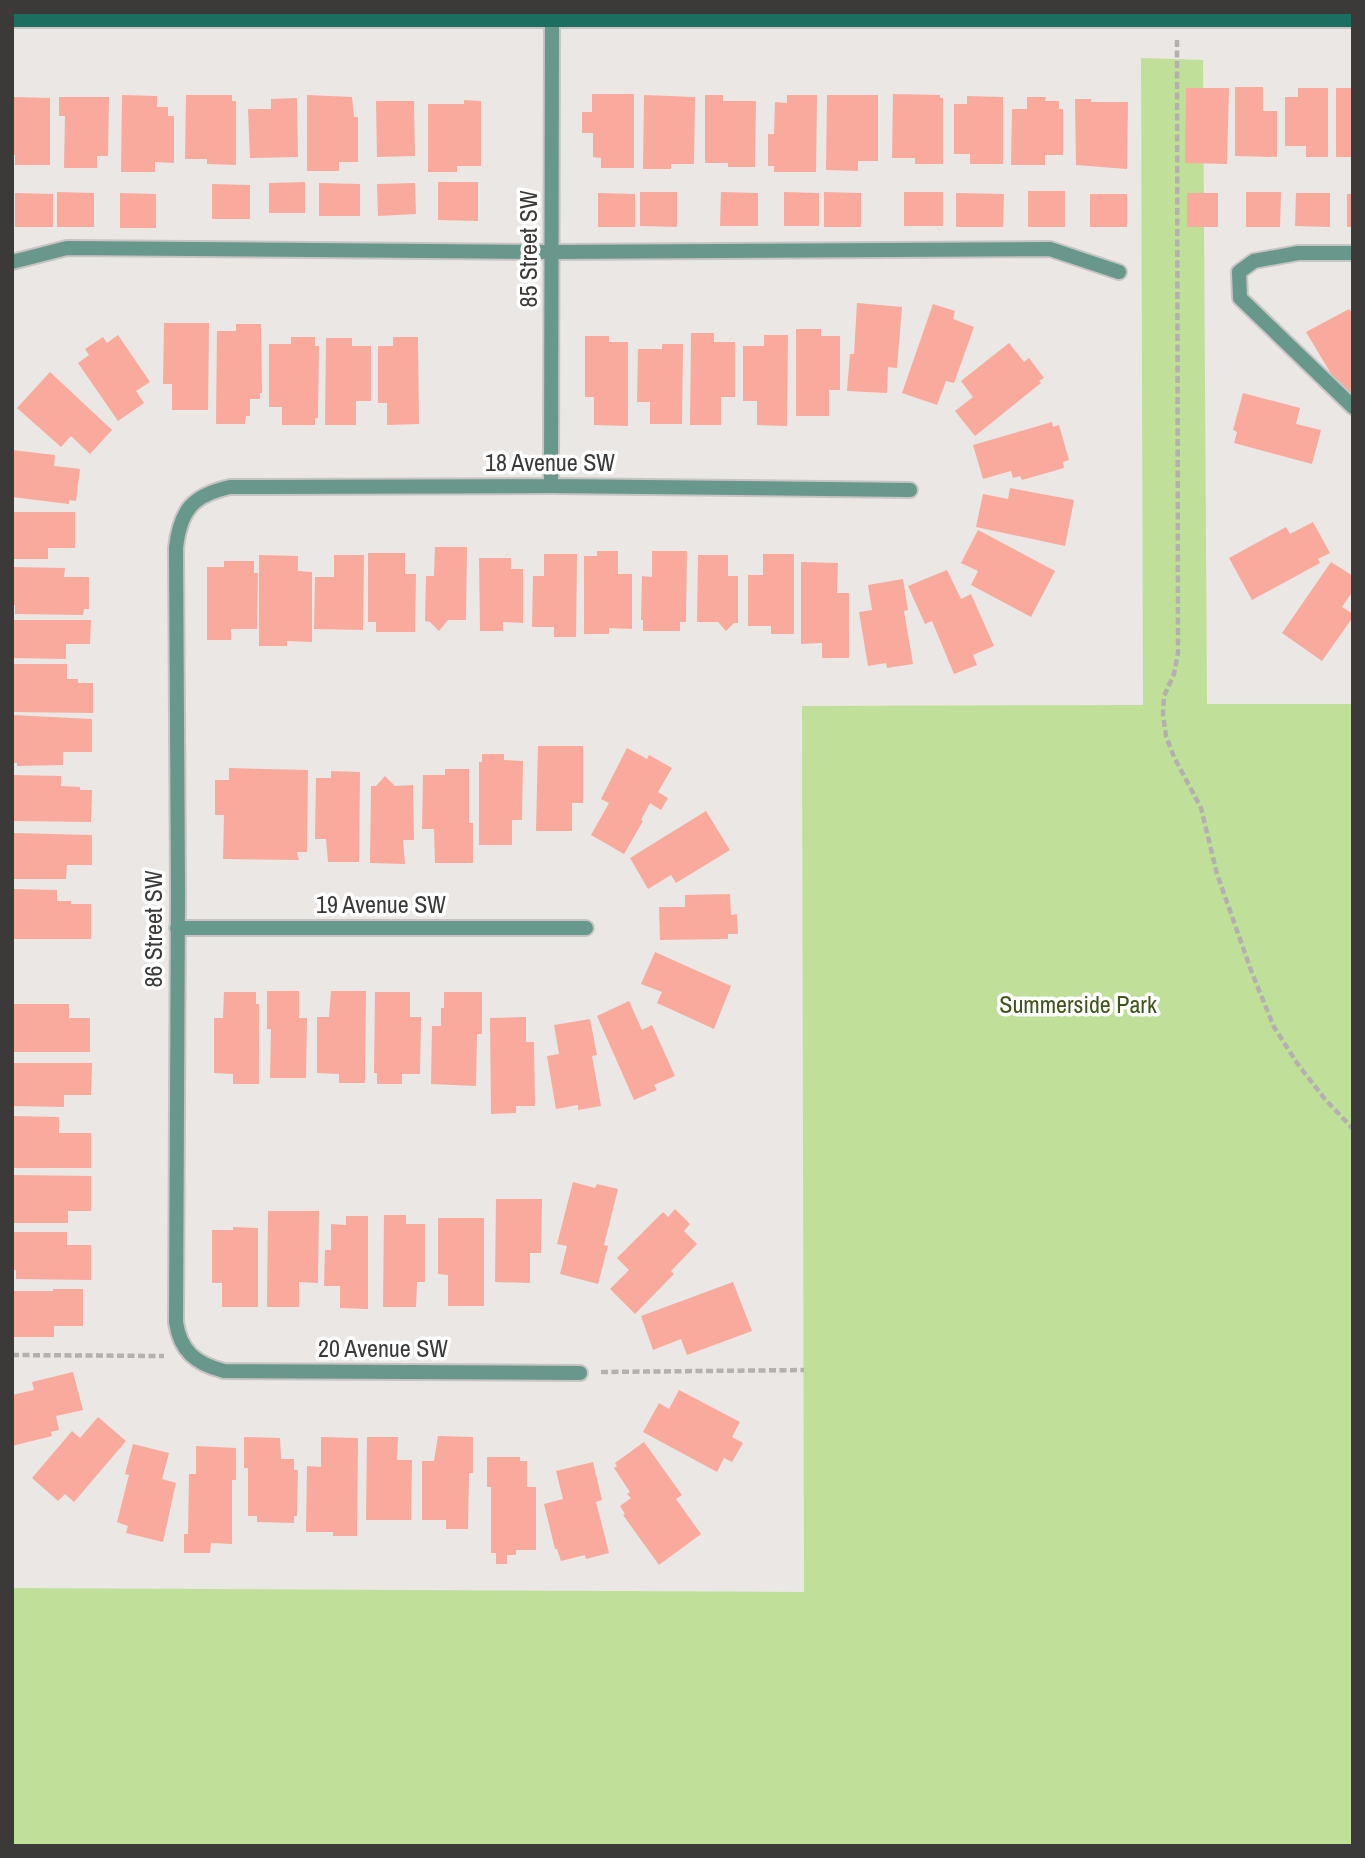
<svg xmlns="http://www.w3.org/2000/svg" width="1365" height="1858" viewBox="0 0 1365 1858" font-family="'Archivo Narrow',sans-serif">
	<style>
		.green { fill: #c0e099 }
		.building { fill: #f9aa9c }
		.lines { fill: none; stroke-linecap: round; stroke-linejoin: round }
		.lane-casing { stroke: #c7c4c3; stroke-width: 18 }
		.street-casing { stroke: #c7c4c3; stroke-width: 18 }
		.secondary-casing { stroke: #c7c4c3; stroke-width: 18 }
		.path { stroke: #b3b0af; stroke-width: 4.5; stroke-dasharray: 7 3.5; stroke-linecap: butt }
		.lane { stroke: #68978c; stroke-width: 14 }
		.street { stroke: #68978c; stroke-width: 14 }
		.secondary { stroke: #1b6f60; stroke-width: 14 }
		.labels { text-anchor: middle; stroke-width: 7; stroke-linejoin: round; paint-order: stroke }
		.street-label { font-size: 24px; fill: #3b3a39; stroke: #fff }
		.park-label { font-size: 24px; fill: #3e561a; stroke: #fff }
	</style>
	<rect width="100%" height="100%" fill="#eae7e5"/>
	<!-- green -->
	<path class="green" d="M1141 58 1203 60 1207 704H1353V1846H12V1588L804 1592 802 706 1143 705Z"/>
	<!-- building -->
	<path class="building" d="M1235 87H1263V111H1277V157L1235 156Z
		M1186 88H1229L1227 164 1185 163Z
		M1298 88H1328V157H1306V146H1285V97H1298Z
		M1336 88H1353V157H1336Z
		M592 94H634V168H601V158L593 157V133H582V112H592Z
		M893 94 940 95V98H943V164H915V158H892Z
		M122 95 157 96V107H168V116H174V163L155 162V172H121Z
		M186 95H232V101H236V165L207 164V159H185Z
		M307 95 352 97 354 117H358V162H339V171H307Z
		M644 95 695 97 694 164H671V169H643Z
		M705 95H723V101H756L755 167H728V163H705Z
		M787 95H817L816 172H774V166H768V134H774L775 102 787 103Z
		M827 95H878V161H858V171L826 170Z
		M967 96 1003 97V164H970V154H954V104H967Z
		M12 97 50 98V165H15V155H12Z
		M59 97H109L108 156H97V168H64L65 116H59Z
		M1027 97H1046L1045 101H1059V109H1063V155H1045V165H1011L1012 109H1027Z
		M297 98 298 157 250 158 248 109H271V99Z
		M1075 99H1091V102H1128L1127 169 1076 165Z
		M464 100 481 101V166H457V172H428V104H464Z
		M376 101H414L415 156 377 157Z
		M305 182V213H269V183Z
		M438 182H478V221L438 220Z
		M319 183 360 184V216H319Z
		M415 183 416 214 378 216 377 184Z
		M212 184 250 185V219H212Z
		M1028 191H1065V227H1028Z
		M57 192 94 193V227H57Z
		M640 192H677V227L640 226Z
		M721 192 758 193V226H720Z
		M784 192 819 193V226H784Z
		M824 192 861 193V227H824Z
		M904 192H943V226H904Z
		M1246 192H1281L1280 227H1246Z
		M15 193 53 194V227H15Z
		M120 193 156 194V228H120Z
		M598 193 635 194V227H598Z
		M956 193 1004 194 1003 227H956Z
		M1187 193H1218V227H1187Z
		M1296 193H1330V227L1295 226Z
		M1090 194H1127V227H1090Z
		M1347 194H1353V227H1347Z
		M857 303 902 307 897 368 888 367 887 393 847 391 850 354H854Z
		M933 304 955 311 953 319 974 327 954 383 946 381 937 405 902 393Z
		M1349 309 1353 314V392L1345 397 1306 332Z
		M164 323H209L208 410H172V384H163Z
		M236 324H261L262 393H260V399H250V416H246L245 424H216L217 331H236Z
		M796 329H821V336H840V390H829V416H796Z
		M691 333H714V342H735V397H721V425H690Z
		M118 335 150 382 136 391 144 403 118 421 78 363 89 355 85 349 103 337 107 343Z
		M764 335H788L787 426 757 425V401H743V346H764Z
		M585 336H609V342H628V426L594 425V397H585Z
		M291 337H315V346H319L318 418H315V425H282V407H269V344H291Z
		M393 337H418L419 424 387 425V403H378V346H393Z
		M326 338H352V346H371V401H356V425H325Z
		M1009 343 1024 362 1029 358 1044 378 1039 381 1041 383 975 436 955 411 973 397 961 381Z
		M662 344H683L682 424H650V402H637L638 349H662Z
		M50 372 112 430 90 454 71 436 61 447 17 408Z
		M1243 393 1300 408 1296 424 1321 430 1312 464 1234 443 1237 432 1233 430Z
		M1052 422 1053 427 1059 425 1069 460 1063 462 1064 468 1022 480 1020 476 1013 478 1011 471 983 479 973 445Z
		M12 450 55 455 54 466 80 469 76 501 69 500V504L12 497Z
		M1010 488 1074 500 1065 546 976 527 983 494 1008 499Z
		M12 512H75V548H48V559H12Z
		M1313 522 1330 553 1318 559 1320 563 1252 600 1229 558 1286 527 1290 534Z
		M978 530 1055 571 1031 617 971 585 978 571 961 563Z
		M435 547H467L466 620H448L439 631 430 622 425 621 426 576H434Z
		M597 551H618V574H632V629L609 628V634H584V556H597Z
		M652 551H687L686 622H680V631H643V620H641L642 576 652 577Z
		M368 553H405V574H416L415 632H376V622H368Z
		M544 554H577L576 637H554V627H532L533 576H544Z
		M763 554H794V634H771V626H748V575H763Z
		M259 555 298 556V571L312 572V642L287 641V646H259Z
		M334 555H364L363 630 314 629 315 577H334Z
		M698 555H728V576H738V623H734L726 631 718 622H697Z
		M479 558H511V569H523V623L503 622V631H480Z
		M224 561H254V573H258L257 629H231V640H207V567H224Z
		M801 562 838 563 837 593H849V658H822V643L801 644Z
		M1331 562 1353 576V591L1342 607 1353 614V617L1322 661 1282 633Z
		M12 567 65 568 64 577H89V609H84L83 615 15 614V605H12Z
		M947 570 961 599 971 594 994 646 973 655 977 665 954 674 932 621 925 624 908 586Z
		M903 579 908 610 904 611 913 664 887 668 886 663 868 666 859 612 872 610 868 585Z
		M12 620H91L90 644H66V659L12 658Z
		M12 664H67V679H78V683H93V713L12 712Z
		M12 715 92 719V752H63V765L17 766V763H12Z
		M538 746H583V803H572V831H536Z
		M627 748 647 759 649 755 672 768 658 792 668 798 661 810 650 803 641 820 643 821 624 854 591 835 609 803 601 799Z
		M482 754H504V760L523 761 522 820H512V845H479V762H482Z
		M229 768 308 770 307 852H297L299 860 223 859 224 815H215V780H229Z
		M445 769H469V823H473V863H435L434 829H422L423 775H445Z
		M331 771 360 772 359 862H328L326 839H315L316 778H331Z
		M12 775 61 776V786L80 787V790H92L91 822 12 821Z
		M385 776 395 786 413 785 414 840H403L405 864 370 863 371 786H376Z
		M706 811 730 850 676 883 671 875 648 889 630 858Z
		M12 833 92 835V865H67L66 879H12Z
		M12 889 57 890V901H71V904H91V939H12Z
		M730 894 731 915 737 914 738 934H728V939L660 940 659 907H685V895Z
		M655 952 731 986 714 1029 657 1003 662 992 641 984Z
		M267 991H299V1018H307L306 1078H270L271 1029H267Z
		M331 991H366L365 1083H339V1074L317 1073V1017H329Z
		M224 992H256V1004H259V1084H233V1074L214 1073V1018H223Z
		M375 992H410V1017H421L420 1074H402V1084H377V1073H374Z
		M444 992H482V1034H477L476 1086 431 1084 432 1026H441V1008H444Z
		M629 1001 642 1030 652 1025 675 1076 654 1085 657 1090 634 1100 597 1016Z
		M12 1004H69V1018H90V1052H12Z
		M526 1017V1042H534L535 1106H516V1113L491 1114 490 1018Z
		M590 1019 597 1055 592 1056 601 1106 578 1110V1105L556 1109 547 1056 559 1054 554 1025Z
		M12 1063H92L91 1095H64V1107L12 1106Z
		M12 1116 59 1117V1133H91V1168H12Z
		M12 1175 91 1176V1211H68V1223H12Z
		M573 1182 595 1188 597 1184 618 1189 604 1245 608 1246 598 1284 560 1274 567 1246 557 1244Z
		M496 1199H542L541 1253H530V1283L495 1282Z
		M675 1209 690 1224 684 1231 697 1244 671 1271 674 1274 635 1314 610 1289 629 1270 617 1258 663 1212 668 1217Z
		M268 1211H319L318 1283 299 1282V1307H267Z
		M384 1215H406V1224H425V1282H417L416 1307H383Z
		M346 1216H368V1309L340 1308V1286H324L325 1250H331V1224L346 1225Z
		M438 1218H484V1306H448V1275L438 1274Z
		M233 1227 258 1228V1307H222V1283H212V1230H233Z
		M12 1232H67V1245H91V1280L16 1279V1270H12Z
		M733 1282 752 1331 687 1355 681 1339 653 1350 641 1316Z
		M53 1289H83V1326H54V1337H12V1291H53Z
		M73 1372 83 1410 56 1416 59 1430 51 1432 52 1436 12 1446V1395L34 1390 32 1382Z
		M679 1390 740 1422 732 1437 743 1443 732 1462 724 1458 717 1472 643 1432 659 1403 669 1409Z
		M98 1417 126 1441 74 1502 65 1494 58 1501 32 1478 72 1431 80 1438Z
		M438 1436 473 1437V1473H469L468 1529H446V1520H422V1461H434Z
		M244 1437 280 1438 281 1459H294V1470H298L297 1516H294V1523L257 1522V1516H248V1468H244Z
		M321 1437 358 1438 357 1536H333V1532H306L307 1466 321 1467Z
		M367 1437H398L397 1460H412L411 1520H366Z
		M644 1442 682 1495 676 1499 701 1534 659 1565 623 1515 625 1514 620 1506 631 1498 627 1494 630 1492 614 1468 617 1466 615 1463Z
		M133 1444 169 1453 162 1479 176 1483 163 1542 126 1533 128 1526 117 1522 129 1475 125 1474Z
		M196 1446 236 1448V1480H232V1544L211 1543 210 1553H184V1534H188L189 1474H196Z
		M487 1457H520V1461H527V1487H536V1550H516V1555H507V1564H496V1553H491V1487H487Z
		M593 1462 602 1500 596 1502 609 1553 586 1559 585 1555 561 1561 557 1549H555L544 1504 563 1499 556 1471Z"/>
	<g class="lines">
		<defs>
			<path id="lane" d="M1353 253H1298L1254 261 1239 272 1240 298 1353 407
				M12 262 67 248 552 252 1050 249 1119 272"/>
			<path id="street" d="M551 486 552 12
				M177 928H586
				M580 1373 224 1371C196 1364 180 1351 176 1322L178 892 176 548C180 510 193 495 230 487L551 486 910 490"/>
			<path id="secondary" d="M12 20H1353"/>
		</defs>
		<!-- lane casing -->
		<use href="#lane" class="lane-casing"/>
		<!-- street casing -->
		<use href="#street" class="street-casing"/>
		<!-- secondary casing -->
		<use href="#secondary" class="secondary-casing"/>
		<!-- path -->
		<path class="path" d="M1177 40 1178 653 1174 674 1164 696 1163 715 1166 736 1174 757 1201 808 1217 874 1252 973 1274 1027 1297 1063 1324 1098 1353 1129
			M12 1355 164 1356
			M601 1372 804 1370"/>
		<!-- lane -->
		<use href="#lane" class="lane"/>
		<!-- street -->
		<use href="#street" class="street"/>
		<!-- secondary -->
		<use href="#secondary" class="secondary"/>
	</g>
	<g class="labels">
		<!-- street labels -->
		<g class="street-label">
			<text transform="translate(529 249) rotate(-90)" y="8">85 Street SW</text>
			<text x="550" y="471">18 Avenue SW</text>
			<text x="381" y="913">19 Avenue SW</text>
			<text transform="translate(154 929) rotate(-90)" y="8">86 Street SW</text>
			<text x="383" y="1357">20 Avenue SW</text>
		</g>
		<!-- park labels -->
		<g class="park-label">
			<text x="1078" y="1013">Summerside Park</text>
		</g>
	</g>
	<!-- border -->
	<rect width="1365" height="1858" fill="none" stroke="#3b3a39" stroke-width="28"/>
</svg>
